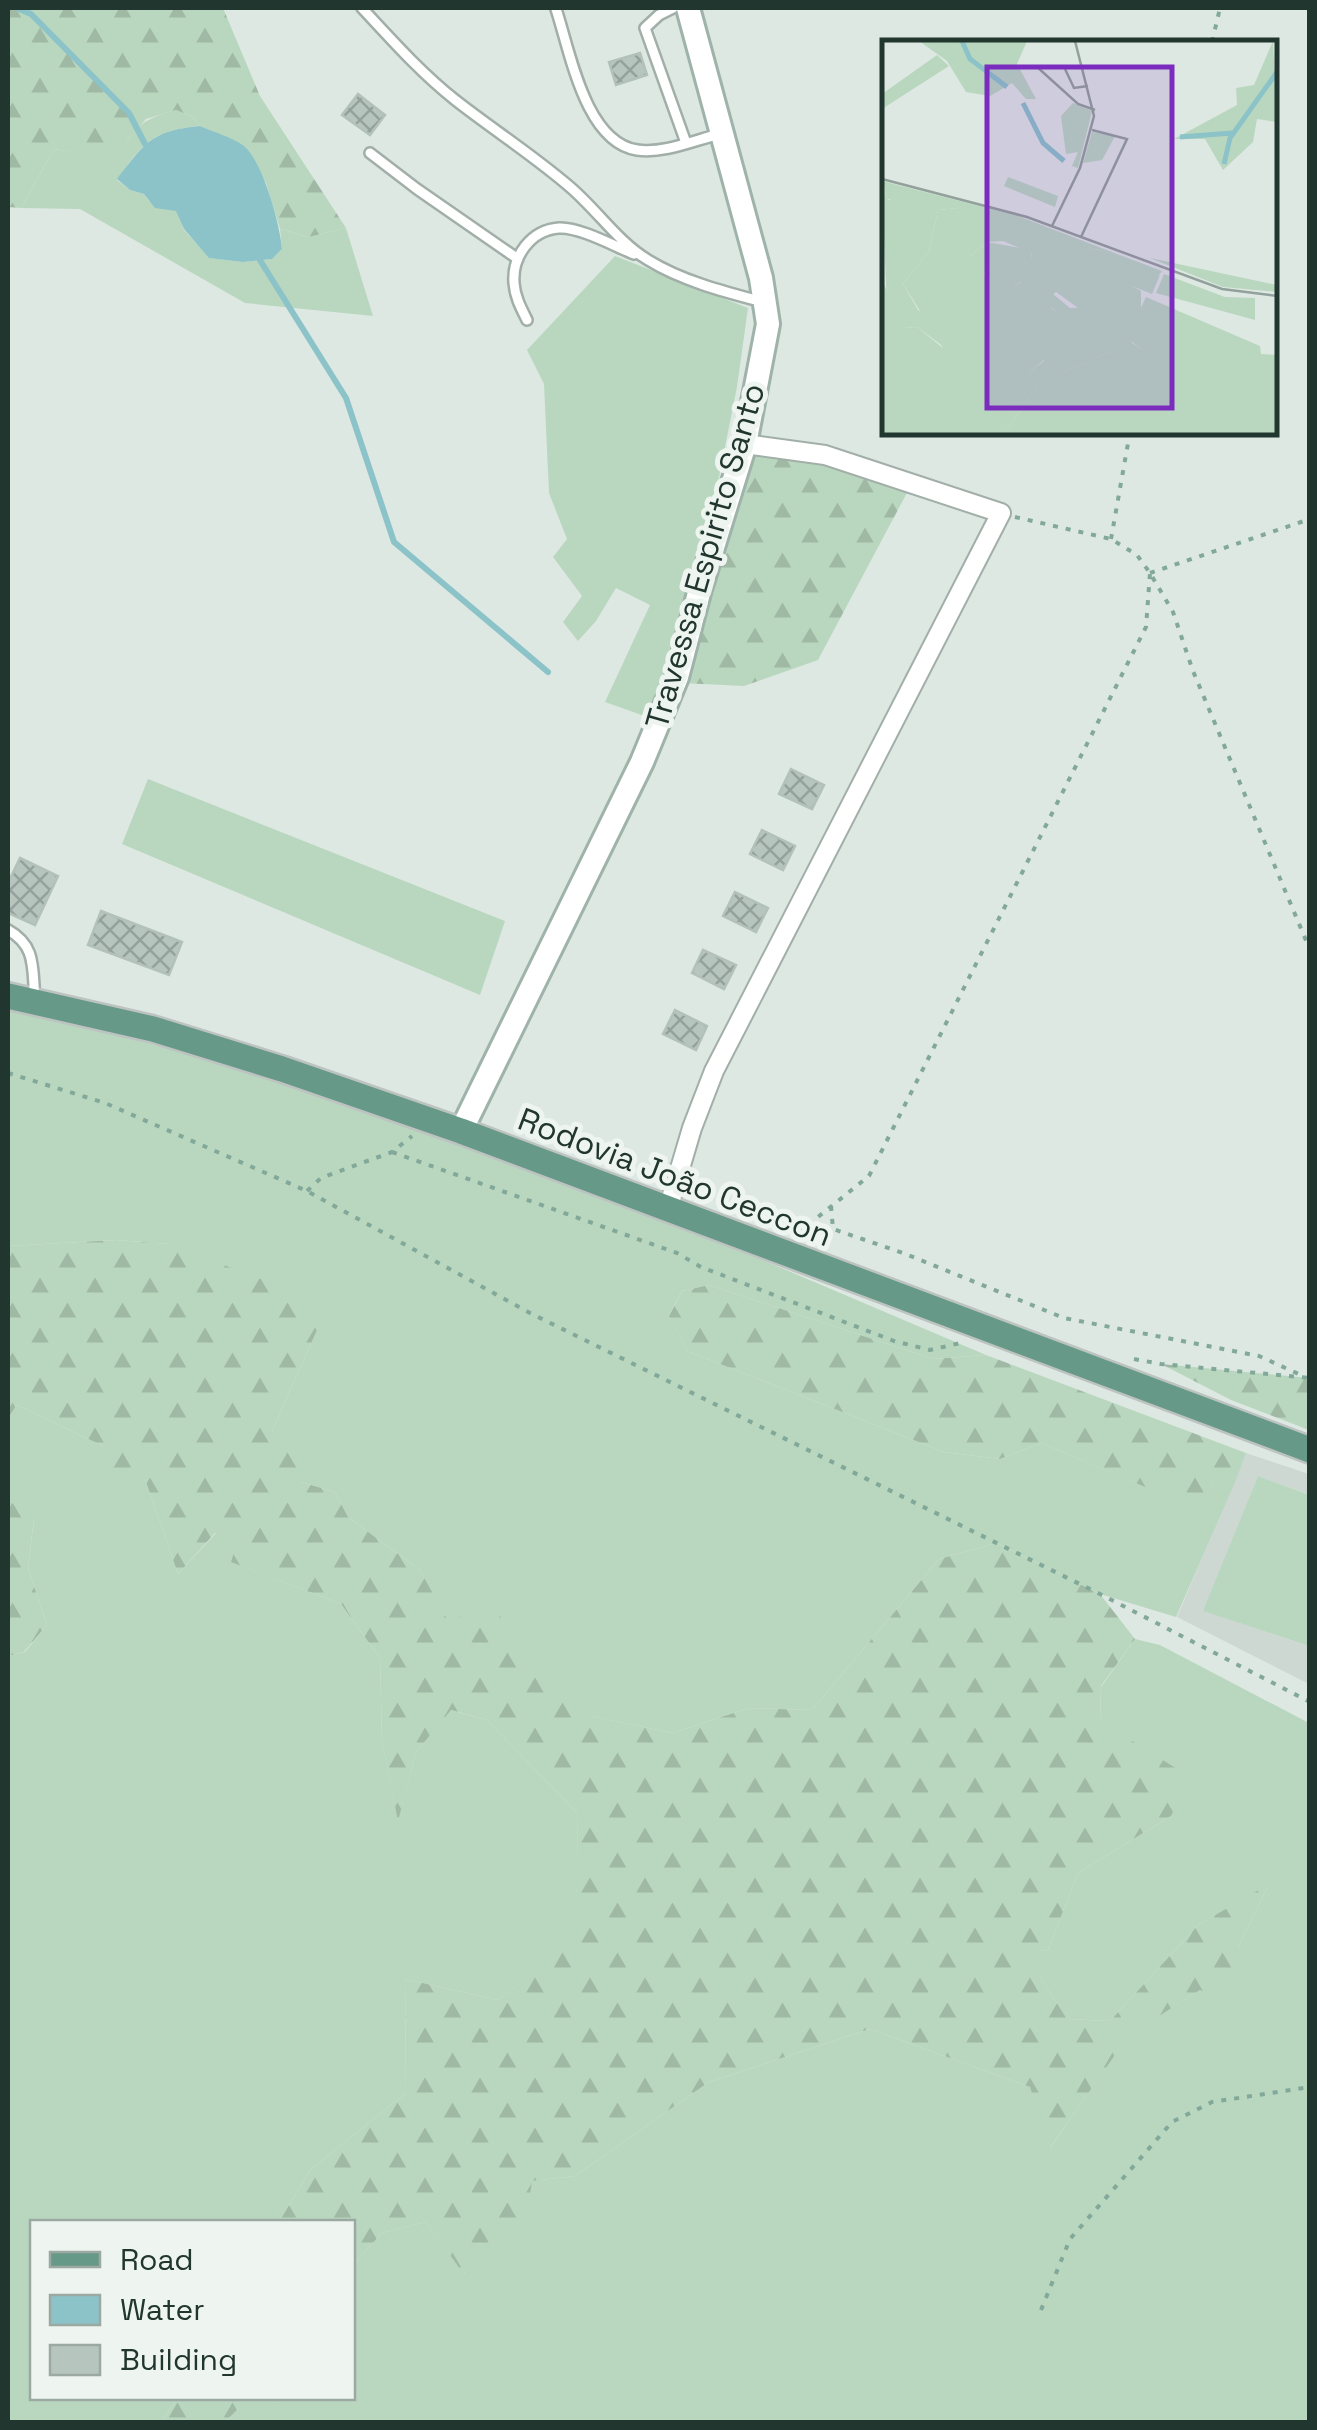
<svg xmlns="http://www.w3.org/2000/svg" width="1317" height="2430" viewBox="0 0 1317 2430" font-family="'Space Grotesk',sans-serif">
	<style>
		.built { fill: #cdd8d2 }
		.grass { fill: #b9d7bf }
		.forest { fill: url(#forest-firs) }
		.water { fill: #8bc3c8 }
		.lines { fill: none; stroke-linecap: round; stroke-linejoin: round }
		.stream { stroke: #8bc3c8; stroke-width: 6 }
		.building { fill: url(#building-cross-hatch); stroke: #b2c1b9; stroke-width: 2.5 }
		.lane-casing { stroke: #a2afa9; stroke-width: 14 }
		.street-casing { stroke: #a2afa9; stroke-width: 22 }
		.secondary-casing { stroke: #9fb3aa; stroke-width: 28 }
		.primary-casing { stroke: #bcc3c1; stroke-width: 30 }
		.path { stroke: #82a899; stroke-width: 4; stroke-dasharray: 5 8; stroke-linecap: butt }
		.lane { stroke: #fff; stroke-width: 9 }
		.street { stroke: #fff; stroke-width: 18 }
		.secondary { stroke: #fff; stroke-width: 22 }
		.primary { stroke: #679988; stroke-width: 25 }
		.labels { text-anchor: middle; stroke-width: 10; stroke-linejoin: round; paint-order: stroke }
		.street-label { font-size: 32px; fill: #21362f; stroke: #eef5f1 }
		.inset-river { fill: none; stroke: #8bc3c8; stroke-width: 5 }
		.inset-road { fill: none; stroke: #92a19b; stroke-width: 2.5 }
		.view { fill: #7b2cbf; fill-opacity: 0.15; stroke: #7b2cbf; stroke-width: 5 }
		.inset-edge { fill: none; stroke: #21362f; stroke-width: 5 }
	</style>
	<defs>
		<pattern id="forest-firs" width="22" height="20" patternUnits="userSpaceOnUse" patternTransform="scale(2.5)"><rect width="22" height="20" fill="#b9d7bf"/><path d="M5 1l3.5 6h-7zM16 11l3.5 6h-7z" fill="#9fb9a4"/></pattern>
		<pattern id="building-cross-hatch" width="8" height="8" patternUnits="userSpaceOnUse" patternTransform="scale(2.5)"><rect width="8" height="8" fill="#b7c5bf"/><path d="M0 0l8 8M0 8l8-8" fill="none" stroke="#94a19c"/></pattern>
	</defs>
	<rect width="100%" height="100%" fill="#dee8e3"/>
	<!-- built -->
	<path class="built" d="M1246 1453 1309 1474V1495L1258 1476 1204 1611 1309 1646V1684L1177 1617Z"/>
	<!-- grass -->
	<path class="grass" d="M176 110 193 117 200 126C154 130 143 142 117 180L130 190 144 194 149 201 177 211 184 230 210 258 243 262 272 259 282 249 280 229 309 237 346 228 373 316 245 303 80 209 21 208 54 149 118 158C135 125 141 120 176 110Z
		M615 256 748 308 737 387 719 477 650 718 605 702 650 605 616 588 596 621 578 641 563 622 582 596 553 557 567 539 549 493 544 384 527 350Z
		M148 779 505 921 480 995 122 844Z
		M8 1009 61 1020 223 1063 417 1128 751 1255 986 1355 933 1359 709 1285 682 1291 669 1315 687 1351 944 1452 1000 1459 1041 1443 1201 1510 1213 1480H1236L1176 1617 1100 1594 997 1543 939 1559 812 1710 749 1708 672 1733 586 1715 489 1605 453 1631 420 1570 348 1517 335 1492 301 1482 272 1431 318 1328 169 1244 115 1240 8 1246Z
		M17 1405 103 1446 145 1479 178 1574 216 1533H241L232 1562 341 1604 380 1658 382 1741 398 1819 416 1752 450 1710 487 1720 578 1814 576 1943 498 2000 405 1979 406 2093 310 2170 279 2222H32V2398H177L162 2422H8V1656L25 1652 47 1625 28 1568 34 1519 8 1500V1418Z
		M1258 1476 1309 1495V1646L1203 1611Z
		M1135 1639 1160 1645 1309 1723V2422H225L239 2408H275L272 2398H352L353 2265 382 2233 426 2222 464 2273 531 2181 575 2176 709 2082 870 2029 1030 2087 1050 2148 1129 2034 1200 1990 1238 1947 1268 1886 1198 1925 1110 2021 1067 2019 1024 1952 1048 1950 1078 1873 1171 1816 1100 1721 1101 1687Z"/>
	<!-- forest -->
	<path class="forest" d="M8 8H223L260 96 346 228 309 237 280 229 266 183 245 147 200 126 193 117 176 110 146 119 129 138 118 159 54 149 21 208 8 207Z
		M753 451 819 459 909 489 818 660 744 686 681 683Z
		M116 1240 169 1244 318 1301V1328L272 1431 298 1448 301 1482 335 1492 348 1517 420 1570 453 1630 467 1605 489 1604 587 1715 672 1733 749 1708 812 1710 939 1559 997 1543 1100 1594 1135 1639 1101 1686 1100 1721 1190 1777 1171 1816 1078 1873 1048 1950 1025 1953 1067 2019 1110 2021 1198 1925 1269 1884 1238 1947 1259 1964 1234 2001 1200 1990 1129 2035 1049 2149 1030 2087 870 2029 709 2082 575 2176 532 2181 525 2228 463 2273 426 2222 382 2233 353 2265 352 2222H279L310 2170 406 2093 405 1979 498 2000 575 1943 578 1814 487 1720 451 1710 416 1752 398 1821 382 1741 380 1658 341 1604 231 1562 240 1533H215L178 1574 145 1479 111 1483 103 1446 17 1405 8 1418V1246Z
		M709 1285 933 1359 986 1355 1246 1453 1236 1480H1213L1202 1511 1041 1443 1000 1459 944 1452 687 1351 669 1316 682 1291Z
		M1161 1364 1309 1378V1430L1231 1400Z
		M8 1500 34 1518 28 1568 47 1625 24 1652 8 1656Z
		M177 2398H272L276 2408H239L225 2422H162Z"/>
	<!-- water -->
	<path class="water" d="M200 126C213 132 232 137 244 146 263 162 280 224 282 249L272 259 243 262 209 258 184 229 176 211 155 208 144 194 130 190 117 179C146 142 151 131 200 126Z"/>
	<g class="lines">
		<!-- stream -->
		<path class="stream" d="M17 8 31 14 129 113 145 144 150 148
			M258 257 346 398 394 542 548 672"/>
	</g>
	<!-- building -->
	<path class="building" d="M640 53 647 75 616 85 609 62Z
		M358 94 385 115 370 135 342 115Z
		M791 769 824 785 812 809 779 794Z
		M762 830 795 846 783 870 750 854Z
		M20 858 58 876 35 925 8 913V883Z
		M735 892 768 908 756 932 723 916Z
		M101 911 182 942 169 975 88 945Z
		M703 950 736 965 724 989 692 973Z
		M675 1010 707 1026 696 1050 663 1034Z"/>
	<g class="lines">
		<defs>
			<path id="lane" d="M362 8C391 39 420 72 454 99 492 129 533 155 570 187 597 210 618 242 648 260 682 281 725 292 763 302
				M673 8 659 15 645 28 686 143
				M556 9C570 51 585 142 637 150 664 154 695 140 720 134
				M370 153 417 189 518 259
				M527 320C521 308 515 297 514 283 512 256 531 230 559 228 580 227 614 246 634 254
				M8 930C37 946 32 969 35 999"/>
			<path id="street" d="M668 1209 692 1128 714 1071 1001 513 825 455 745 444"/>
			<path id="secondary" d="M461 1131 642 762 677 677 700 589 745 444 768 324 761 278 688 8"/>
			<path id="primary" d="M8 996 153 1029 282 1069 461 1131 1310 1450"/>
		</defs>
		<!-- lane casing -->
		<use href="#lane" class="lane-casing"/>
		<!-- street casing -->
		<use href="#street" class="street-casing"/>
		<!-- secondary casing -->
		<use href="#secondary" class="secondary-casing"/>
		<!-- primary casing -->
		<use href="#primary" class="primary-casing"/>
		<!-- path -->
		<path class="path" d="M1212 42 1220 8
			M1015 517 1111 539 1137 555 1150 573 1173 612 1193 671 1310 950
			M1111 539 1130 432
			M1150 573 1310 519
			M8 1073 105 1103 307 1191 530 1313 1100 1594 1310 1702
			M392 1152 677 1253 701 1267 894 1341 930 1350 965 1342
			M307 1191 321 1178 392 1152 412 1136
			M831 1206 833 1229 903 1253 1064 1318 1259 1356 1301 1375
			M798 1233 869 1176 1146 627 1150 573
			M1134 1359 1161 1364 1310 1378
			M1041 2310 1070 2239 1172 2122 1212 2102 1310 2087"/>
		<!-- lane -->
		<use href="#lane" class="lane"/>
		<!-- street -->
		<use href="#street" class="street"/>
		<!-- secondary -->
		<use href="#secondary" class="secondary"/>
		<!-- primary -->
		<use href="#primary" class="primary"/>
	</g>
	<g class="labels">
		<!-- street labels -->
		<g class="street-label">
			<text transform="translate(705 556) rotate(-74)" y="11">Travessa Espirito Santo</text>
			<text transform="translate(675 1177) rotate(21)" y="11">Rodovia João Ceccon</text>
		</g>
	</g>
	<!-- overview -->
	<g transform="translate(882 40)">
		<rect width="395" height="395" fill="#dee8e3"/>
		<path d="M55 15 67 26 0 69V54ZM191 63 210 71 196 128 190 126 196 112 184 114 179 76ZM126 137 176 156 173 167 122 146ZM0 141 136 176 243 217 205 207 273 239 278 235 270 254 245 244 219 267 199 270 174 252 169 256 147 235 150 213 121 201 105 202 87 217 102 235 108 224 126 234 131 247 139 242 153 252 162 279 168 267 186 281V299L149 331 117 391 125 390 159 340 170 345 180 333 227 312 250 320 252 327 282 293 261 310 249 301 271 276 259 268 264 257 378 306 379 314 395 315V394H0V240L22 288 35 287 61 308 21 244 47 211 56 170 77 168 5 159ZM282 234 343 257 373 258V280L274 253Z" fill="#b9d7bf"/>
		<path d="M37 1H145L135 24 154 59H144L130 43 108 56 84 52 65 21ZM391 1 395 82 375 79 371 102 341 130 323 99H292L355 65 354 48 372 45ZM210 92 233 96 220 120 201 123ZM0 147 6 160 27 155 78 168 56 170 47 211 21 244 36 270 72 295 66 310 35 287 22 288 5 268ZM105 202 150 210 148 235 188 268 219 267 245 243 259 251V268L272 276 249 302 261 310 283 291 282 302 252 328 249 320 227 312 180 333 170 346 159 340 125 390 116 392 149 331 162 321V304L175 307 186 299V282L169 267 161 282 153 252 138 242 130 248 126 235 108 224 102 234 112 255 105 260 87 217ZM205 207 243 217 280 231 274 239 237 231 201 217ZM268 218 395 245V252L341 247Z" fill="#b9d7bf"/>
		<path class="inset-river" d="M80 1 88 19 125 47M141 63 161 103 182 121M298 97 350 93M342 124 348 98 395 32"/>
		<path class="inset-road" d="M154 26 196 64 213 70M183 29 192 48 206 46M0 139 145 177 340 249 395 256M170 186 198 128 212 76 193 1M199 197 245 99 210 90"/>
		<path class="view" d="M105 27H290V368H105Z"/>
		<rect width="395" height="395" class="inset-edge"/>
	</g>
	<!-- border -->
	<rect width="1317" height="2430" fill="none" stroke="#21362f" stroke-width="20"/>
	<!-- legend -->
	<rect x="30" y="2220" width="325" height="180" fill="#eef5f1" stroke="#9ca9a3" stroke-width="2.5"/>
	<rect x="50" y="2252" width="50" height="15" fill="#679988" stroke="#9ca9a3" stroke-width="2.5"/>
	<text x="120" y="2270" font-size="30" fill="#21362f">Road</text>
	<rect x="50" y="2295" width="50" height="30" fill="#8bc3c8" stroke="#9ca9a3" stroke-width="2.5"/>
	<text x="120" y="2320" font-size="30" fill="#21362f">Water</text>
	<rect x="50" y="2345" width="50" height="30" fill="#b7c5bf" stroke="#9ca9a3" stroke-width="2.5"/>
	<text x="120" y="2370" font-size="30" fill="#21362f">Building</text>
</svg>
